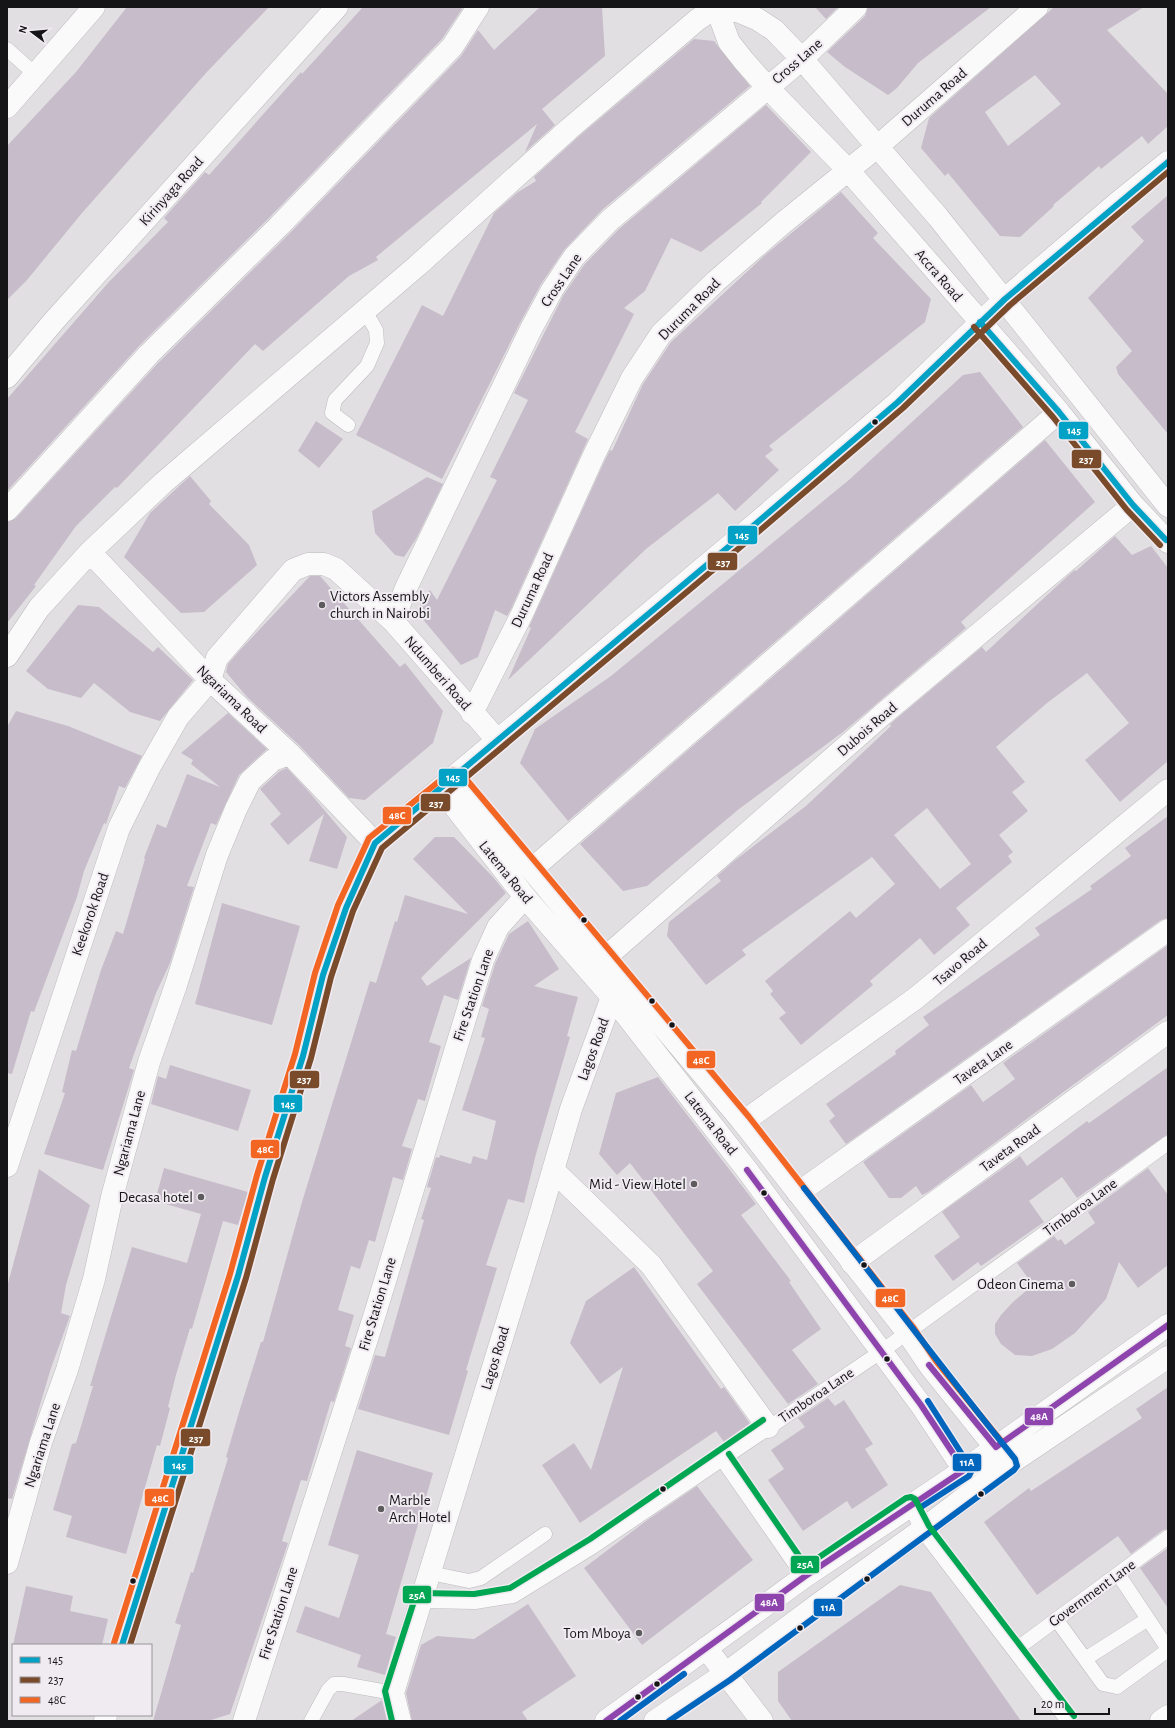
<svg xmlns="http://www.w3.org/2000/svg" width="1175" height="1728" viewBox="0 0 1175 1728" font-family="'Alegreya Sans',sans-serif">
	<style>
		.building { fill: #c7bcc9; fill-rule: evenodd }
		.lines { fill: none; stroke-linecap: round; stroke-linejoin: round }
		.service-casing { stroke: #bebcbe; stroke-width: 15 }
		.minor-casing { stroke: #bebcbe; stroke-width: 23 }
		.tertiary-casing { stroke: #bebcbe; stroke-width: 23 }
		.secondary-casing { stroke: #bebcbe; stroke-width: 23 }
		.service { stroke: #fbfafb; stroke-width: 14 }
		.minor { stroke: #fbfafb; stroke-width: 22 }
		.tertiary { stroke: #fbfafb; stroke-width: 22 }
		.secondary { stroke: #fbfafb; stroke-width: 22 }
		.bus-1-casing { stroke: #f0ebf1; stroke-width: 9 }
		.bus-2-casing { stroke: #f0ebf1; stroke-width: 9 }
		.bus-3-casing { stroke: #f0ebf1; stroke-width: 9 }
		.bus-4-casing { stroke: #f0ebf1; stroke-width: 9 }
		.bus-5-casing { stroke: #f0ebf1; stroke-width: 9 }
		.bus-6-casing { stroke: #f0ebf1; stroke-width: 9 }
		.bus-1 { stroke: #01a2c5; stroke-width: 6 }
		.bus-2 { stroke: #7a4b2a; stroke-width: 6 }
		.bus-3 { stroke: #f26522; stroke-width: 6 }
		.bus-4 { stroke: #8e44ad; stroke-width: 6 }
		.bus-5 { stroke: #0065bd; stroke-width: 6 }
		.bus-6 { stroke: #00a651; stroke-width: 6 }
		.bus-dot { fill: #151416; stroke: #f0ebf1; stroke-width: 1.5 }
		.poi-dot { fill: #5d5b5e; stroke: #f0ebf1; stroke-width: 1.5 }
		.labels { text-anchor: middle; stroke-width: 4; stroke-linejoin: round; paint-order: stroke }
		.street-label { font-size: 15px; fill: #151416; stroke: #f0ebf1 }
		.poi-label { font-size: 15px; fill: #151416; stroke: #f0ebf1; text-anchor: end }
		.line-badge { stroke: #f0ebf1; stroke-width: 1.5 }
		.badge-label { font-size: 11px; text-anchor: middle; font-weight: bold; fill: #fff }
	</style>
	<rect width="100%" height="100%" fill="#e2dfe3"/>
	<!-- building -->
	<path class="building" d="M127 7H269L206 73 82 213 27 280 7 300V146L76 72Z
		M363 7H460L462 9 442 39 270 217 140 345 7 491V399L108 283 168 222 164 218 205 172 209 175 301 72 302 74Z
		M540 7H602L605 56 542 109 555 125 525 152 537 124 376 257 378 260 349 276 263 351 255 344 117 488 115 487 76 526 34 585 36 586 7 623V522L16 518 158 363 288 235 461 56 478 30 494 50Z
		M815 7H838L826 19Z
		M868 7H991L918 63 897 88 888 95 845 67 827 52 865 16Z
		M1054 7H1144L1107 30 1168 94V126L1148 144 1142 136 1101 169 1099 166 1053 205 1054 206 1020 237 1000 236 948 173 945 176 921 148 929 118ZM1035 75 1061 104 1008 146 985 112Z
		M694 39 714 41 750 86 602 210 564 250 541 284 520 323 442 479 356 435 422 305 443 316 494 213 518 192 536 181 534 177 577 138Z
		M766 105 811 152 761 202 762 203 701 252 671 238 645 291 624 308 634 314 575 432 588 439 511 609 507 616 495 610 478 657 461 665 416 611 430 590 437 600 497 480 490 477 528 400 514 393 563 296 584 265 619 229Z
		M841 192 878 233 873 238 931 299 925 322 769 446 773 450 765 456 779 470 735 511 718 493 646 549 508 680 531 628 529 627 605 460 610 450 612 451 643 384 671 342 765 255Z
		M1168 195V434L1118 374 1116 367 1132 351 1088 298 1144 241 1131 227Z
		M980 372 1023 427 568 821 520 763 535 729 611 676 850 479 963 375Z
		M316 421 343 439 319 468 298 451Z
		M1045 440 1095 502 961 622 966 628 843 732 739 809 647 886 623 891 580 844Z
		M190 476 211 501 209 504 249 545 257 565 204 612 181 613 124 557 150 513Z
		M427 477 443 484 416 539 404 557 395 555 375 533 372 511Z
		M1115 536 1132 555 1151 546 1168 568V761L1120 802 1085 760 1129 723 1087 673 1047 703 996 747 1025 782 1012 792 1028 811 999 835 1013 852 1008 856 1012 862 956 908 970 925 934 955 920 938 870 981 873 985 801 1045 779 1018 786 1013 770 994 773 991 765 981 850 911 856 918 895 884 872 857 742 950 746 955 706 985 667 936 669 922 721 881 717 876 734 861 806 806 891 726 890 724 982 647 986 652 1071 573 1075 570 1076 571ZM927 808 971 864 940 889 894 835Z
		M310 576H320L400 667 405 663 443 711 433 743 365 800 349 798 299 745 247 697 226 672 228 664 241 649Z
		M78 605 99 607 153 652 158 647 193 680 160 721 130 712 94 683 81 698 48 689 26 671Z
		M16 711 68 726 142 756 125 788 119 786 106 824 104 823 84 871 77 897 34 1012 31 1011 12 1074 7 1073V727Z
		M228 713 267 749 239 775 216 825 211 823 187 886 194 887 170 963 156 993 129 1068 134 1070 103 1170 44 1154 65 1093 62 1092 72 1050 76 1051 101 970 116 931 123 934 145 859 144 858 157 824 166 828 187 774 220 787 191 764 193 760 181 753Z
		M287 768 310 793 347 837 337 869 309 861 324 814 288 845 270 824 281 814 260 789 280 771Z
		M1168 816V918L1161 920 846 1144 829 1121 835 1116 826 1104 896 1054 895 1051 929 1025 923 1017 1040 935 1035 928 1092 889 1090 886 1131 856 1125 848Z
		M435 837H454L493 877 506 893 421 978 427 986 471 958 458 1000 444 995 429 1042 441 1046 425 1101 418 1099 402 1146 412 1149 403 1180 393 1177 375 1242 369 1240 360 1269 351 1266 338 1310 354 1315 345 1346 351 1348 334 1402 331 1401 307 1481 301 1480 282 1541 288 1543 230 1714 208 1721H153L181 1625 175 1623 191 1572 193 1573 228 1458 226 1457 240 1409 261 1342H263L302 1202 370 981 376 983 395 921 397 922 405 895 468 914 413 859Z
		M222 903 300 926 272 1025 195 1004Z
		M528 921 559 969 534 986 578 997 567 1036 570 1037 536 1154 524 1203 508 1199 486 1265 497 1268 466 1370 468 1371 449 1435 358 1409 375 1355 385 1357 424 1220 421 1219 431 1188 427 1187 436 1157 439 1158 440 1155 471 1164 473 1156 487 1160 496 1121 462 1110 485 1038 481 1037 489 1009 482 1006 495 964 509 934Z
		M1168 945V1015L928 1192 922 1195 916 1186 901 1198H889L863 1162 971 1085 983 1102 1015 1079 1003 1063Z
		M170 1065 251 1090 238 1131 151 1104 158 1076 166 1079Z
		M1168 1067V1134L1077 1198 1062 1177 1029 1201 1044 1222 981 1266 978 1262 953 1281 934 1256 960 1237 942 1212 1020 1156 1027 1166 1087 1121 1089 1123Z
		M658 1077 756 1204 741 1215 791 1281 789 1282 821 1329 792 1350 818 1384 788 1404 697 1284 713 1271 630 1163 617 1175 599 1154 616 1093Z
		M164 1168 248 1192 238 1225 223 1221 192 1329 190 1328 176 1375 168 1407 170 1408 160 1446 157 1445 126 1554 66 1537 72 1516 53 1510 72 1444 76 1443 93 1386H90L132 1247 187 1263 201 1214 155 1201Z
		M1148 1168 1168 1195V1265L1138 1288 1119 1262 1106 1299 1075 1333 1052 1349 1032 1356 1015 1355 1001 1344 995 1334V1324L1001 1315 1013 1302 1033 1285 1017 1263 1054 1236 1058 1241 1061 1239 1065 1245 1095 1223 1088 1212Z
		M39 1169 90 1205 66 1285 61 1313 70 1316 51 1368 12 1499 7 1498V1287Z
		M634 1267 721 1389 724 1387 753 1428 727 1446 716 1431 580 1523 542 1465 574 1443 591 1470 623 1367 600 1384 570 1343 586 1301Z
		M1168 1387V1529L1163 1530 1131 1554 1118 1536 1037 1595 984 1522 1029 1488 1031 1491 1142 1418 1136 1409Z
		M828 1398 835 1406 844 1400 873 1444 865 1449 888 1485 852 1509 847 1501 803 1531 768 1480 784 1469 771 1450 805 1427 798 1418Z
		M357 1450 433 1473 386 1634 396 1637 385 1675 357 1667 361 1655 296 1632 305 1606 339 1618 359 1555 328 1545Z
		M697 1486 753 1560 642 1645 584 1568 646 1521Z
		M1168 1548V1608L1140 1568Z
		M900 1585 931 1592 1021 1721H792L778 1701V1672Z
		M26 1586 73 1596 70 1611 108 1619 102 1645H13Z
		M528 1604 576 1676 522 1712 528 1721H412L406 1693 421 1645 437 1636 474 1639Z
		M382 1700 387 1721H351Z"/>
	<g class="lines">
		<defs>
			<path id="service" d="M7 49 36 75
				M348 425 332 413 335 400 367 366 377 343 376 330 365 311
				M722 1459 804 1577
				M910 1505 922 1530 1068 1721
				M430 1573 469 1581 481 1578 545 1534
				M1118 1574 1168 1649
				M421 1601 475 1602 513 1596 594 1546 882 1351 1168 1143
				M1056 1619 1103 1684 1117 1687 1168 1650
				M1015 1650 1168 1537
				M1085 1659 1148 1619
				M311 1721 328 1690 334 1684H343L393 1693"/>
			<path id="minor" d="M716 7 729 42 744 61 767 87 848 170 1059 412 1133 505 1168 542
				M716 7 740 12 757 19 774 30 802 59 938 217 1168 506
				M7 107 94 7
				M7 510 149 354 279 226 452 47 478 7
				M90 552 210 680 290 754 375 843
				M393 621 406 588 531 329 552 290 574 257 610 220 802 59 856 7
				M7 656 39 608 90 552 163 483 417 266 569 129 697 20 716 7
				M472 713 522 614 594 455 632 378 661 334 716 281 783 223 877 147 1037 7
				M532 869 1059 412
				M606 957 882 715 1133 505
				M743 1122 916 998 1168 790
				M7 1166 119 828 149 768 178 717 210 680 217 658 293 570 308 564H324L336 569 393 621 498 741
				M553 1170 651 1265 768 1427
				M798 1193 1168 930
				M852 1263 1168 1032
				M7 1563 41 1442 67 1370 94 1279 112 1197 149 1062 176 985 217 855 236 809 250 781 273 760 290 754
				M244 1721 374 1317 483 960 498 927 525 897
				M400 1721 393 1693 404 1656 540 1215 571 1109 612 997"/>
			<path id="tertiary" d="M7 377 53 322 337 7
				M455 778 743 1122 907 1332 930 1366 1007 1462
				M441 789 525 897 612 997 747 1170 921 1405 964 1470
				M706 1648 762 1721"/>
			<path id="secondary" d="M122 1645 238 1276 265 1177 303 1056 323 975 346 908 375 843 739 538 898 402 1005 299 1116 204 1168 162
				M105 1721 106 1715
				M606 1721 804 1577 964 1470 1168 1325
				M655 1721 725 1674 820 1603 922 1530 1009 1464 1168 1357
				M1161 1721 1168 1716"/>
		</defs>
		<!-- service casing -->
		<use href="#service" class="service-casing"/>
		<!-- minor casing -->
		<use href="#minor" class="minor-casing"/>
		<!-- tertiary casing -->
		<use href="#tertiary" class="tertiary-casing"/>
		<!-- secondary casing -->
		<use href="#secondary" class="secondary-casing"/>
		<!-- service -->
		<use href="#service" class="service"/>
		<!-- minor -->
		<use href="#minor" class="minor"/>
		<!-- tertiary -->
		<use href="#tertiary" class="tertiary"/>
		<!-- secondary -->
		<use href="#secondary" class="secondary"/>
		<defs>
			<path id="bus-1" d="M980 322 1059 412 1133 505 1166 540
				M122 1645 238 1276 265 1177 303 1056 323 975 346 908 375 843 739 538 898 402 1005 299 1168 162"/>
			<path id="bus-2" d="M974 327 1053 417 1127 510 1160 545
				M130 1645 246 1278 273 1179 311 1058 331 977 353 911 382 848 744 544 903 408 1010 305 1168 172"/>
			<path id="bus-3" d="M114 1643 230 1274 257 1175 295 1054 315 973 338 905 369 838 453 770 461 773 749 1117 913 1327 936 1361 1002 1442"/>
			<path id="bus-4" d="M929 1365 996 1447 1168 1325
				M606 1721 804 1577 964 1470 921 1405 747 1170"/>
			<path id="bus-5" d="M921 1507 969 1476 972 1470 928 1401
				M620 1721 684 1674
				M669 1721 730 1680 1014 1470 1017 1466 1015 1459C943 1370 875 1278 804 1188"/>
			<path id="bus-6" d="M729 1454 806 1566 906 1498 911 1497 915 1499 929 1526 1074 1716
				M392 1721 385 1691 416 1595 421 1593 474 1594 510 1588 590 1539 763 1420"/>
		</defs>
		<!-- bus-1 casing -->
		<use href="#bus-1" class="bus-1-casing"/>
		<!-- bus-2 casing -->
		<use href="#bus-2" class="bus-2-casing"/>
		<!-- bus-3 casing -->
		<use href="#bus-3" class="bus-3-casing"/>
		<!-- bus-4 casing -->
		<use href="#bus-4" class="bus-4-casing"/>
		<!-- bus-5 casing -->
		<use href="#bus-5" class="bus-5-casing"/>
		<!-- bus-6 casing -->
		<use href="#bus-6" class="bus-6-casing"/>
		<!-- bus-1 -->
		<use href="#bus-1" class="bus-1"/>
		<!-- bus-2 -->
		<use href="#bus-2" class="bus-2"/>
		<!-- bus-3 -->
		<use href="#bus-3" class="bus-3"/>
		<!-- bus-4 -->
		<use href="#bus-4" class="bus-4"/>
		<!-- bus-5 -->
		<use href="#bus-5" class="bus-5"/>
		<!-- bus-6 -->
		<use href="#bus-6" class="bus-6"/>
	</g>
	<!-- markers -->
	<g class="bus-dot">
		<circle cx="875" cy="422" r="3.5"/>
		<circle cx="584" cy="920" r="3.5"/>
		<circle cx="652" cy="1001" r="3.5"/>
		<circle cx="672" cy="1025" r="3.5"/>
		<circle cx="764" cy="1193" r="3.5"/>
		<circle cx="864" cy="1265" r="3.5"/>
		<circle cx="887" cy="1359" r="3.5"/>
		<circle cx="663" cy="1489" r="3.5"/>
		<circle cx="981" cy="1494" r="3.5"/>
		<circle cx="867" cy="1579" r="3.5"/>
		<circle cx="133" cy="1581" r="3.5"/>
		<circle cx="800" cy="1628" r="3.5"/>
		<circle cx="657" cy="1684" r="3.5"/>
		<circle cx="638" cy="1697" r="3.5"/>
	</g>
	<g class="poi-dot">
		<circle cx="322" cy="605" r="4"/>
		<circle cx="694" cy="1184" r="4"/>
		<circle cx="201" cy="1197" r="4"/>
		<circle cx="1072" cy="1284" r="4"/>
		<circle cx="381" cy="1509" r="4"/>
		<circle cx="639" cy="1633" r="4"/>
	</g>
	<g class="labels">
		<!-- street labels -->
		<g class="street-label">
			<text transform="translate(797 61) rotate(-41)" y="5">Cross Lane</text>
			<text transform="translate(934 97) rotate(-41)" y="5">Duruma Road</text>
			<text transform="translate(171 191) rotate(-48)" y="5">Kirinyaga Road</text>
			<text transform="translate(939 275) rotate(49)" y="5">Accra Road</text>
			<text transform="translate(561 280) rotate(-56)" y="5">Cross Lane</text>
			<text transform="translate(689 309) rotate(-45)" y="5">Duruma Road</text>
			<text transform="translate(532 590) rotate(-65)" y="5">Duruma Road</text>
			<text transform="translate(438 673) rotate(49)" y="5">Ndumberi Road</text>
			<text transform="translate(232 699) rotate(44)" y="5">Ngariama Road</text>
			<text transform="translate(867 729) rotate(-41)" y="5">Dubois Road</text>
			<text transform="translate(506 872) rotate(51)" y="5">Latema Road</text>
			<text transform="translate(90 914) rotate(-71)" y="5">Keekorok Road</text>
			<text transform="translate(960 962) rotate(-40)" y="5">Tsavo Road</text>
			<text transform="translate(473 995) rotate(-71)" y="5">Fire Station Lane</text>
			<text transform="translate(593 1049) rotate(-70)" y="5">Lagos Road</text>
			<text transform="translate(983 1062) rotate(-35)" y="5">Taveta Lane</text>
			<text transform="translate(711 1123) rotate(52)" y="5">Latema Road</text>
			<text transform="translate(129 1133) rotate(-75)" y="5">Ngariama Lane</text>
			<text transform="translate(1010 1148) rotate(-36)" y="5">Taveta Road</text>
			<text transform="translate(1080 1207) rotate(-36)" y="5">Timboroa Lane</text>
			<text transform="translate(377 1304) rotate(-73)" y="5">Fire Station Lane</text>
			<text transform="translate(495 1358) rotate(-73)" y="5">Lagos Road</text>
			<text transform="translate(816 1395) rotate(-34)" y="5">Timboroa Lane</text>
			<text transform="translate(42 1445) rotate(-72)" y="5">Ngariama Lane</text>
			<text transform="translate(1092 1593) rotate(-36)" y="5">Government Lane</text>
			<text transform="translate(278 1613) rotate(-72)" y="5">Fire Station Lane</text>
		</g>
		<!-- poi labels -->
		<g class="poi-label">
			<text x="330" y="601" text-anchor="start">Victors Assembly<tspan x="330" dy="17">church in Nairobi</tspan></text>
			<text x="686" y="1189">Mid - View Hotel</text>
			<text x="193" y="1202">Decasa hotel</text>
			<text x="1064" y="1289">Odeon Cinema</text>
			<text x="389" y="1505" text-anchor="start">Marble<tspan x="389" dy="17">Arch Hotel</tspan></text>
			<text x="631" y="1638">Tom Mboya</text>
		</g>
	</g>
	<g class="line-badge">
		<rect x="1058" y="421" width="31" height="19" rx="4" fill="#01a2c5"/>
		<rect x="1071" y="449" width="31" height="20" rx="4" fill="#7a4b2a"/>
		<rect x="727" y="525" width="31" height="20" rx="4" fill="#01a2c5"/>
		<rect x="707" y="552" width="31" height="19" rx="4" fill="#7a4b2a"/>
		<rect x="438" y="768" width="30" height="19" rx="4" fill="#01a2c5"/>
		<rect x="420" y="793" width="31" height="19" rx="4" fill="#7a4b2a"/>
		<rect x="382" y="806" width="30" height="19" rx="4" fill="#f26522"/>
		<rect x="686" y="1050" width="30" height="19" rx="4" fill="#f26522"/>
		<rect x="289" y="1070" width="31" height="19" rx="4" fill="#7a4b2a"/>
		<rect x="273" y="1094" width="30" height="19" rx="4" fill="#01a2c5"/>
		<rect x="250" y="1139" width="30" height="20" rx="4" fill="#f26522"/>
		<rect x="875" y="1288" width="31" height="20" rx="4" fill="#f26522"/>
		<rect x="1024" y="1407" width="30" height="19" rx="4" fill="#8e44ad"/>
		<rect x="180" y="1428" width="31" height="19" rx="4" fill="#7a4b2a"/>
		<rect x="952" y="1453" width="30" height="19" rx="4" fill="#0065bd"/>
		<rect x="163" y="1455" width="31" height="20" rx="4" fill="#01a2c5"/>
		<rect x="144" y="1488" width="31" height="19" rx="4" fill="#f26522"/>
		<rect x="790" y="1555" width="30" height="19" rx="4" fill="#00a651"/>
		<rect x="402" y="1585" width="30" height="19" rx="4" fill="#00a651"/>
		<rect x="754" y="1593" width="31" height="19" rx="4" fill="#8e44ad"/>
		<rect x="813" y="1598" width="30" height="19" rx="4" fill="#0065bd"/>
	</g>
	<g class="badge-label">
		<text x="1074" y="434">145</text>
		<text x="1086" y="463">237</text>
		<text x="742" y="539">145</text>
		<text x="723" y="566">237</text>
		<text x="453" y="781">145</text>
		<text x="436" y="807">237</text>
		<text x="397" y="819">48C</text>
		<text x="701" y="1064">48C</text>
		<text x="304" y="1083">237</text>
		<text x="288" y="1108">145</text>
		<text x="265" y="1153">48C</text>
		<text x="890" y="1302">48C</text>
		<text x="1039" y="1420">48A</text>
		<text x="196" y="1442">237</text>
		<text x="967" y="1466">11A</text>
		<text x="179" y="1469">145</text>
		<text x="160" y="1502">48C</text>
		<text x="805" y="1568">25A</text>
		<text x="417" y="1599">25A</text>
		<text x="769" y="1606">48A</text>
		<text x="828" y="1611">11A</text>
	</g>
	<!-- border -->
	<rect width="1175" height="1728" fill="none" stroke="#151416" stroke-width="16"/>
	<!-- legend -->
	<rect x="12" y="1644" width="140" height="72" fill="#f0ebf1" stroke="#989599"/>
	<rect x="20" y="1657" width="20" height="6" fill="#01a2c5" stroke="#989599"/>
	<text x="48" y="1664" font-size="12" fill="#151416">145</text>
	<rect x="20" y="1677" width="20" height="6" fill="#7a4b2a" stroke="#989599"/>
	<text x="48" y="1684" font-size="12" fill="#151416">237</text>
	<rect x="20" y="1697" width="20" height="6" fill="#f26522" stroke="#989599"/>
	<text x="48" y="1704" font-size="12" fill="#151416">48C</text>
	<!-- north arrow -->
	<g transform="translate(32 32) rotate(286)" stroke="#f0ebf1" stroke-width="3" paint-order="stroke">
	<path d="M0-3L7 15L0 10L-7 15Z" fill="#151416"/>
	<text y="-6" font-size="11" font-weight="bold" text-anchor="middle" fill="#151416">N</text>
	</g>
	<!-- scale -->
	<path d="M1035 1708v6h74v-6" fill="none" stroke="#151416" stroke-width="2"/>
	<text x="1041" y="1708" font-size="12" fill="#151416" stroke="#f0ebf1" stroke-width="3" paint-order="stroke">20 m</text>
</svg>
